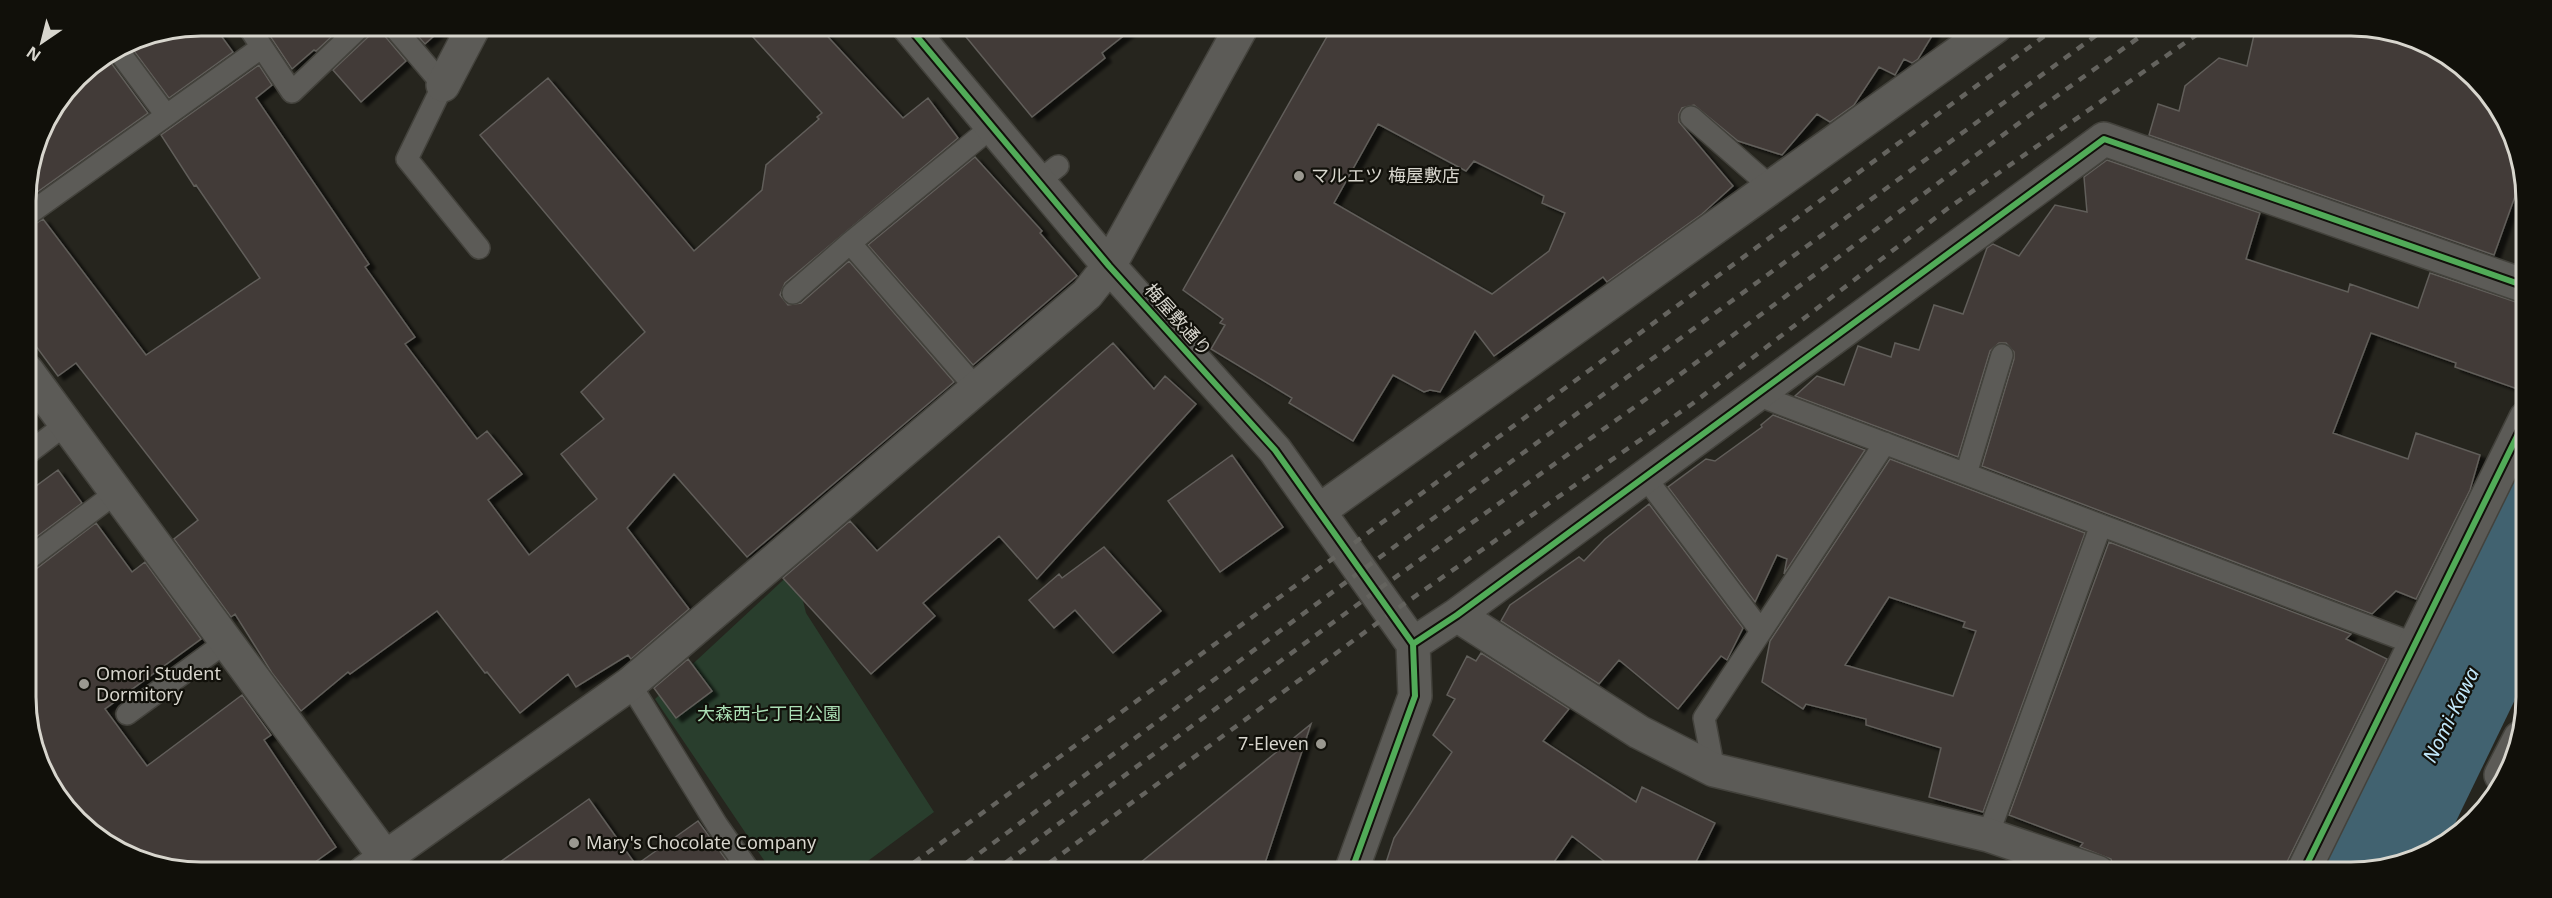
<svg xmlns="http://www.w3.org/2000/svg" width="2552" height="898" viewBox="0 0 2552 898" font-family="'Noto Sans','Noto Sans JP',sans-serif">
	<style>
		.green { fill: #293e2d }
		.water { fill: #416270 }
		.building { fill: #423a37; stroke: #615e5a; stroke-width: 1.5; fill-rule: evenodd; filter: url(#shadow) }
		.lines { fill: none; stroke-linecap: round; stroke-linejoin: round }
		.lane-casing { stroke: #43423c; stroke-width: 24 }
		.street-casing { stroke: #43423c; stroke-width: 36 }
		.lane { stroke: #5c5b57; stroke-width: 21 }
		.street { stroke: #5c5b57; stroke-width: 33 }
		.rail { stroke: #64635e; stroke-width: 4.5; stroke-dasharray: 8 8; stroke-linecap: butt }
		.cycleway-casing { stroke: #11100a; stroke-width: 10 }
		.cycleway { stroke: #51ab58; stroke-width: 6 }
		.poi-dot { fill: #9a9890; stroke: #11100a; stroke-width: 2 }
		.labels { text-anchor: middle; stroke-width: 4.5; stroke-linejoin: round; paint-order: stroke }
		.poi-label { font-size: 18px; fill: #d8d6ce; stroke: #11100a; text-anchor: start }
		.street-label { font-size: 18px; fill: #d8d6ce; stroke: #11100a }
		.park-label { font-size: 18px; fill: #abdfb5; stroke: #11100a }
		.water-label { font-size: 20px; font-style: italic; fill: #c2e8fb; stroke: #11100a }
		.rim { fill: none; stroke: #d8d6ce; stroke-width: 3 }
	</style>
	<defs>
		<filter id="shadow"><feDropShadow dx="6" dy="4" stdDeviation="1.5" flood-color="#0009"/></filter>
	</defs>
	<rect width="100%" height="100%" fill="#26251e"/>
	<!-- green -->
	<path class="green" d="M795 569 806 613 934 812 853 872H772L655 699Z"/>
	<!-- water -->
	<path class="water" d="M2526 452V677L2446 842 2408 863 2362 872H2322Z"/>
	<!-- building -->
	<path class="building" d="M201 26H214L233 52 169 98 128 43 134 39Z
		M271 26H343L316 51 314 50 292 69 266 30Z
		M373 26H381L383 34 406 61 361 102 333 70 370 35Z
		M409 26H445L425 44Z
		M743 26H818L903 118 928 98 958 138 785 283 780 295 788 305 801 303 849 261 954 382 747 557 674 474 627 528 689 609 631 659 628 655 576 687 568 674 520 713 487 672 485 673 437 611 350 674 348 672 301 711 272 673 235 614 231 617 174 539 198 520 76 363 58 376 27 334 26 229 43 219 146 355 260 278 196 185 194 186 161 135 259 65 272 85 256 98 369 264 365 267 415 337 405 344 477 439 487 431 522 474 488 500 529 555 597 499 561 454 604 419 581 392 645 332 480 135 548 78 694 251 762 190 766 165 819 119 817 117 822 113Z
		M957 26H1136L1102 53 1105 58 1032 117Z
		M1333 26H1938L1918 59 1912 63 1904 59 1895 75 1879 67 1854 105 1830 122 1817 114 1782 155 1738 141 1694 105 1682 108 1679 114V122L1733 186 1702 214 1607 282 1603 277 1494 356 1475 331 1440 392 1430 390 1424 392 1393 375 1353 441 1289 403 1292 398 1211 349 1225 325 1220 323 1223 319 1183 290ZM1378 124 1466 171 1474 161 1544 196 1542 203 1565 213 1549 251 1492 294 1334 203Z
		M2269 26H2351L2407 35 2483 86 2523 174 2494 255 2149 135 2158 104 2179 111 2185 86 2219 58 2247 66 2254 35Z
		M106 56 148 113 26 200V189L44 123 85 69Z
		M975 157 1042 231 1040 233 1077 276 973 365 868 245Z
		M2107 160 2260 213 2246 259 2348 292 2350 284 2418 308 2430 273 2525 305 2526 392 2455 367 2456 363 2371 333 2333 433 2408 459 2416 433 2480 455 2470 490 2416 599 2396 591 2372 614 1982 466 2014 359V352L2006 343H1999L1990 351 1958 457 1795 396 1817 376 1844 385 1858 346 1891 357 1895 343 1919 350 1934 305 1963 314 1987 248 1993 244 2019 256 2055 205 2087 212 2084 177Z
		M1113 343 1154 389 1165 376 1196 404 1037 579 999 536 923 603 935 616 871 674 783 578 850 521 877 551Z
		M1773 415 1865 450 1784 574 1787 559 1777 555 1755 602 1668 487 1706 459 1715 461 1762 427 1761 425Z
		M1232 455 1283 527 1220 572 1168 501Z
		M1890 459 2085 533 1983 812 1929 797 1941 748 1866 725V719L1806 704 1803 709 1762 682 1770 641ZM1889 597 1965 622 1963 627 1976 631 1953 696 1845 665Z
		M58 470 82 503 28 543V492Z
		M1649 504 1743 628 1727 660 1721 656 1678 709 1619 660 1599 684 1501 621 1510 605 1579 557 1584 561 1605 539Z
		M96 523 132 572 145 562 201 639 105 709 147 766 242 695 271 735 264 740 336 847 301 872 201 873 145 863 69 812 29 731 28 572 36 569Z
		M2109 542 2351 634 2346 639 2387 659 2286 864 2284 872H2115L2111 859 2080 847 2083 843 2009 815Z
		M1104 547 1161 611 1113 653 1075 610 1054 628 1029 600 1059 574 1062 578Z
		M1481 653 1569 709 1543 741 1636 802 1642 787 1715 823 1691 872H1618L1572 836 1547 872H1383L1394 838 1452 752 1433 735 1455 699 1447 695 1467 656 1476 661Z
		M688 659 712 691 676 718 654 688Z
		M1311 724 1262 872H1129Z
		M589 799 636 865 698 821 735 872H486Z"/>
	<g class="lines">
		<defs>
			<path id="lane" d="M248 26 292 92 361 26
				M393 26 443 85 407 159 479 248
				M117 49 166 115
				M1691 117 1772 188
				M1039 181 1058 166
				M26 216 262 47
				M793 293 850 243
				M977 389 850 243 993 126
				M1757 395 2415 644
				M27 454 66 424
				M1966 474 2002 355
				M1645 477 1761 631
				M28 559 117 492
				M630 684 717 825 750 872
				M127 714 226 642
				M1714 770 1704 718 1885 443
				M1988 835 2101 525"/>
			<path id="street" d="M908 26 1109 266 1275 450 1413 644
				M443 85 474 26
				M27 371 385 857
				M1319 511 1996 26
				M1457 615 1639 732 1714 770 1988 835 2097 872
				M1413 644 1457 615 2104 139 2525 286
				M2501 775 2520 738
				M365 872 630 684 1087 294 1109 266 1242 26
				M1351 872 1415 696 1413 644
				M2303 872 2526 418"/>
		</defs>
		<!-- lane casing -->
		<use href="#lane" class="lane-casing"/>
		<!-- street casing -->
		<use href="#street" class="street-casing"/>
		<!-- lane -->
		<use href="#lane" class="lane"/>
		<!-- street -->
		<use href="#street" class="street"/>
		<!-- rail -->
		<path class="rail" d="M901 872 1346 549 2058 26
			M954 872 1361 571 2109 26
			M993 872 1376 591 1674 379 2030 115 2155 26
			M1037 872 1391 613 1692 404 1947 209 2209 26"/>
		<defs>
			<path id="cycleway" d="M908 26 1109 266 1275 450 1413 644
				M1413 644 1457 615 2104 139 2525 286
				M1351 872 1415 696 1413 644
				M2303 872 2526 418"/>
		</defs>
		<!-- cycleway casing -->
		<use href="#cycleway" class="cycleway-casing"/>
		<!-- cycleway -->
		<use href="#cycleway" class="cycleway"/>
	</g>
	<!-- markers -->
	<g class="poi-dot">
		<circle cx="1299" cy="176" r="6"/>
		<circle cx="84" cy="684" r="6"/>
		<circle cx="1321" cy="744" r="6"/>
		<circle cx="574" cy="843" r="6"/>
	</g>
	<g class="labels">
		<!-- poi labels -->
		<g class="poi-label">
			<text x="1311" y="182">マルエツ 梅屋敷店</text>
			<text x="96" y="680">Omori Student<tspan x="96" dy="21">Dormitory</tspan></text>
			<text x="1309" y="750" text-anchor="end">7-Eleven</text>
			<text x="586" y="849">Mary's Chocolate Company</text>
		</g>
		<!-- street labels -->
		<g class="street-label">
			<text transform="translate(1178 320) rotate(48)" y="6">梅屋敷通り</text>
		</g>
		<!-- park labels -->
		<g class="park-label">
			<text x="769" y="720">大森西七丁目公園</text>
		</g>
		<!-- water labels -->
		<g class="water-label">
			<text transform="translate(2451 715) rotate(-64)" y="7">Nomi-Kawa</text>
		</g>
	</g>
	<!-- crop -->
	<path d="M0 0H2552V898H0ZM201 36H2351A165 165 0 0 1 2516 201V697A165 165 0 0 1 2351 862H201A165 165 0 0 1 36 697V201A165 165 0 0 1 201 36Z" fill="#11100a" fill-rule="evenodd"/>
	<path class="rim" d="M201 36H2351A165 165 0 0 1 2516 201V697A165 165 0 0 1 2351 862H201A165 165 0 0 1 36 697V201A165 165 0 0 1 201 36Z"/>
	<!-- north arrow -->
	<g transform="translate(42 42) rotate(215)" stroke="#11100a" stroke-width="4.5" paint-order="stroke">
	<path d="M0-4.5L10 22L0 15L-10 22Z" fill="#d8d6ce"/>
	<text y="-9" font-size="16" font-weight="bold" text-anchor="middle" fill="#d8d6ce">N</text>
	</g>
</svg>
